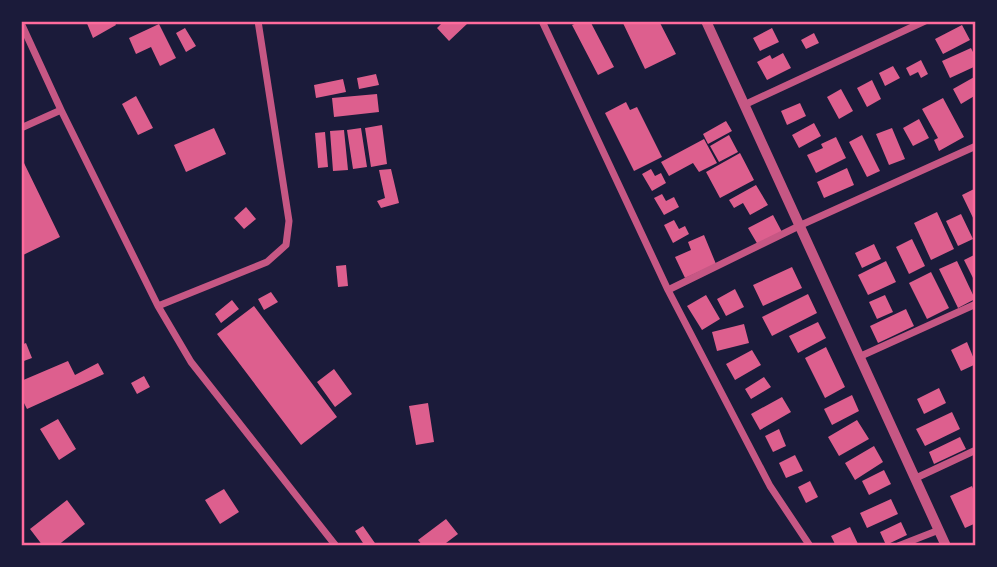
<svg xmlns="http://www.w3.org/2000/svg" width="997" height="567" viewBox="0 0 997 567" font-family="Ubuntu,sans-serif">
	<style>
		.building { fill: #dd5f8e }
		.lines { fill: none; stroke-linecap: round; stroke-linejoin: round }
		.minor { stroke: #c65784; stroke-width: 7 }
		.tertiary { stroke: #c65784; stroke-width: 10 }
		.neatline { fill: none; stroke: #ff6b9d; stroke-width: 2.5 }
	</style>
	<rect width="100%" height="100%" fill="#1b1b3a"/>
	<!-- building -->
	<path class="building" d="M86 21H114L116 25 93 38Z
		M444 21H466L468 23 449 41 437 28Z
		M581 21H590L614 67 598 75 572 25Z
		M622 21H659L676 54 645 69Z
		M159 24 176 58 160 66 151 47 136 54 129 38Z
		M962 25 970 40 943 54 935 39Z
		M185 28 196 46 186 52 176 33Z
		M772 28 779 42 760 51 753 38Z
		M814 33 819 43 806 49 801 40Z
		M971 48 976 58V66L950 78 942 61Z
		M783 53 791 68 767 80 757 62 770 55 772 59Z
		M921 60 928 74 921 78 918 72 910 76 906 68Z
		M893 66 900 78 885 86 879 73Z
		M376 74 379 85 359 89 357 78Z
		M976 76V95L961 104 953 89Z
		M343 79 346 92 316 98 314 85Z
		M872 80 881 99 867 107 857 88Z
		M841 89 853 111 839 119 827 97Z
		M377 94 379 112 334 117 332 98Z
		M136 96 153 128 138 135 122 104Z
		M943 98 964 137 939 151 934 140 938 138 922 109Z
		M626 102 630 110 637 107 662 157 634 171 605 113Z
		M800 103 806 116 787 125 781 111Z
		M919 119 929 138 913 146 903 128Z
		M726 121 732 131 708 144 703 134Z
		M814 123 821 136 799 148 792 135Z
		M382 125 387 164 371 167 365 128Z
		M214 128 226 154 186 172 174 145Z
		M361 128 367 167 353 169 347 130Z
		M892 128 905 159 889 165 876 134Z
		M344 130 348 170 333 171 330 131Z
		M325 132 328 167 318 168 315 133Z
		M729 135 738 152 719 162 710 146Z
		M862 135 880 171 867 177 849 142Z
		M836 137 846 158 816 173 807 155 823 148 821 144Z
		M704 139 717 163 699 172 693 163 669 176 661 162Z
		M740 153 754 180 720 198 706 172Z
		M24 163 60 237 21 256V164Z
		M847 168 854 185 824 198 817 182Z
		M391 169 399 203 381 208 377 201 385 198 379 170Z
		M651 169 655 176 661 173 666 183 652 191 642 174Z
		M756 185 768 205 750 215 743 203 734 208 729 200Z
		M976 188V224L962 195Z
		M662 194 666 201 674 197 679 207 664 215 654 198Z
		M246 207 256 219 244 229 234 218Z
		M937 212 954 249 931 260 914 223Z
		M961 214 973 239 958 246 946 221Z
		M773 215 782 232 758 245 748 228Z
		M674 220 679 229 685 226 689 234 673 243 664 225Z
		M704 235 716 264 685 278 675 257 691 250 688 242Z
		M912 239 925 266 909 274 896 247Z
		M874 244 881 259 862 268 855 253Z
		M976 254V284L964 260Z
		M886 261 896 282 868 295 858 275Z
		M957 261 975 299 958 308 939 269Z
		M346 265 348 286 338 287 336 266Z
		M792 267 802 288 763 306 753 285Z
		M931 272 949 308 927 319 909 283Z
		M735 289 744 307 726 316 717 299Z
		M271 292 278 302 264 310 258 299Z
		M808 294 817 313 772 336 762 317Z
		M706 295 720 319 702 330 687 306Z
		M885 295 893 312 877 319 869 302Z
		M232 300 239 309 221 323 215 314Z
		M254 306 337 417 301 445 217 334Z
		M906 309 914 326 878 343 870 326Z
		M818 322 826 338 798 353 789 336Z
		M744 324 749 343 717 351 712 332Z
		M967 342 976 364 961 371 951 350Z
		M26 343 32 358 21 362V345Z
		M826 347 845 387 825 398 805 358Z
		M752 350 761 365 735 380 726 364Z
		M68 361 75 375 98 363 104 374 27 409 21 397V381Z
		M334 369 352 394 335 407 317 382Z
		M144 376 150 387 137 394 131 383Z
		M764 377 771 387 751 399 745 389Z
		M939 388 946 403 924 414 917 399Z
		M852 395 859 411 832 425 824 409Z
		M782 397 791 412 760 430 751 414Z
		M428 403 434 442 416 445 409 406Z
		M952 412 960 429 925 446 916 429Z
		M58 419 76 449 59 460 40 429Z
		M857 420 869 439 839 456 828 437Z
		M779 429 786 446 773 452 765 436Z
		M960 437 966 449 934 464 929 452Z
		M874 446 883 462 855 480 845 463Z
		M795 455 803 471 786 478 779 463Z
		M884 470 891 484 869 495 862 481Z
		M810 481 818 497 806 503 798 487Z
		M972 486 976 496V523L965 528 950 496Z
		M224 489 239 512 220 524 205 500Z
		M891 499 898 514 867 528 860 513Z
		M67 500 85 524 57 546H43L30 529Z
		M446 519 458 534 442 546H423L418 540Z
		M901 522 907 535 886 545 880 532Z
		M363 526 377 546H365L355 531Z
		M850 527 859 546H836L831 536Z"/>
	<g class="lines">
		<!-- minor -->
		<path class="minor" d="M542 21 668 290 770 486 810 546
			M21 23 61 110 158 306 191 362 336 546
			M744 105 925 21
			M21 128 61 110
			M668 290 801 225 976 146
			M158 306 267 262 286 245 289 221 258 21
			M861 356 976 304
			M916 478 976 450
			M898 546 939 530"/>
		<!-- tertiary -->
		<path class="tertiary" d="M706 21 946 546"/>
	</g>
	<!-- border -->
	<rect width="997" height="567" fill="none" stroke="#1b1b3a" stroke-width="46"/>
	<rect x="23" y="23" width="951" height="521" class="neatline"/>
</svg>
